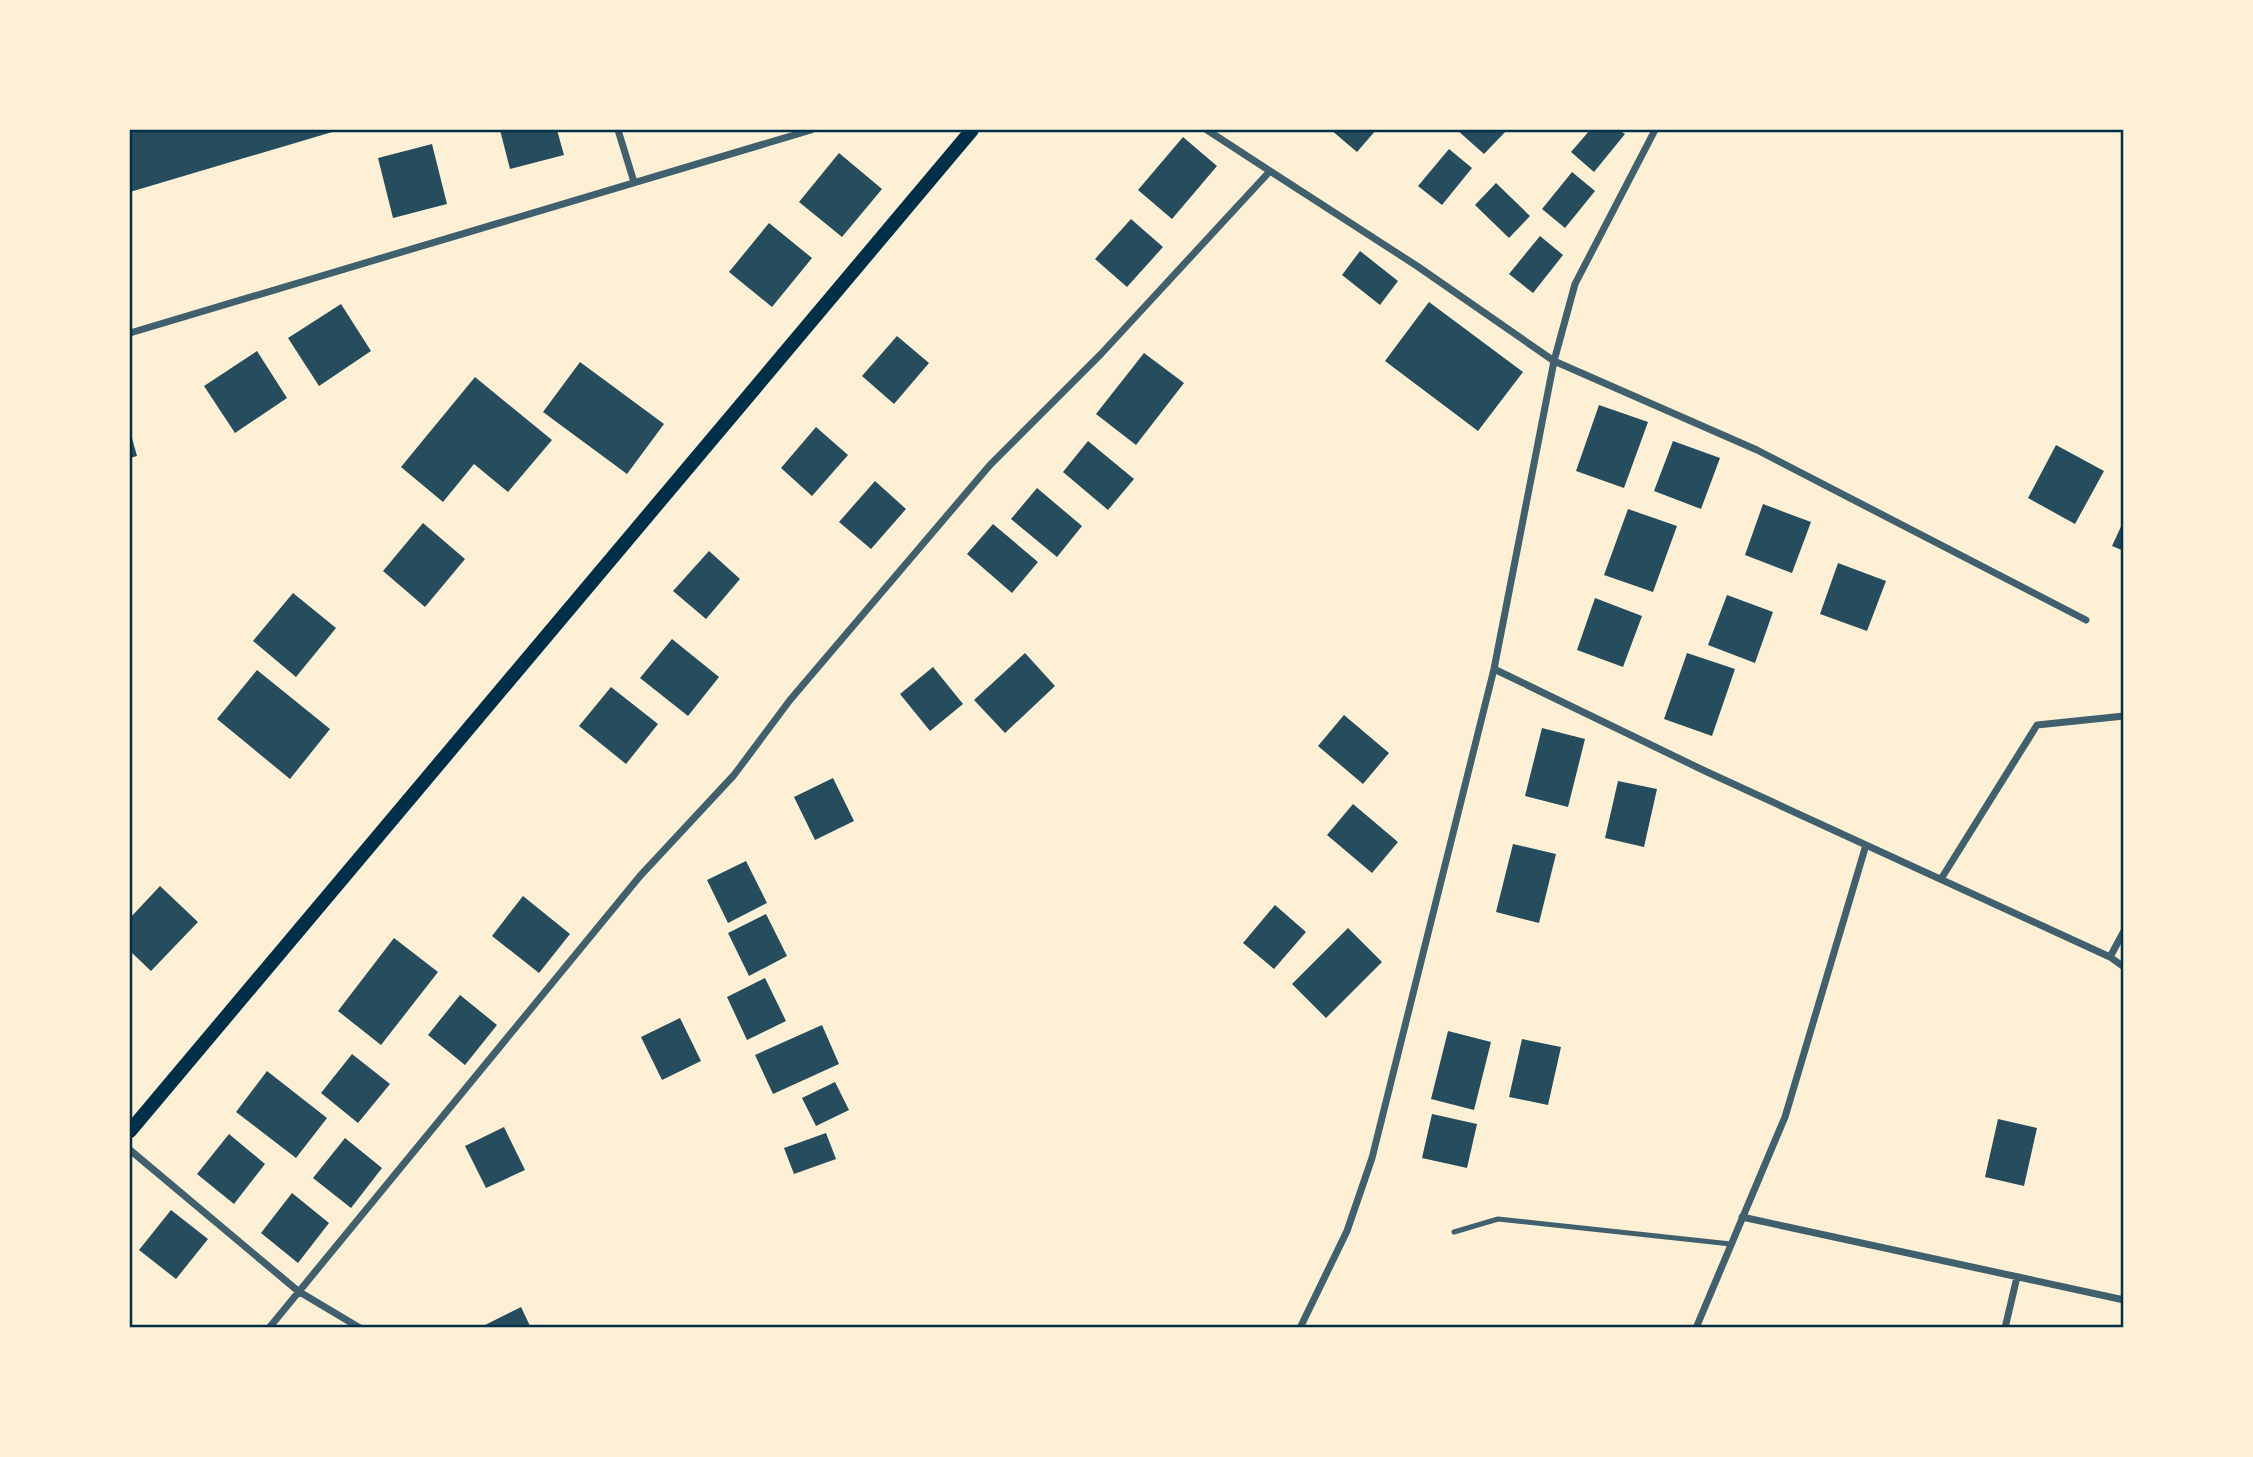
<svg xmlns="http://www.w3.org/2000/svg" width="2253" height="1457" viewBox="0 0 2253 1457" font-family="'Fira Sans Condensed',sans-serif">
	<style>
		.building { fill: #264d5e }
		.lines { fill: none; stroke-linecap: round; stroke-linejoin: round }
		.service { stroke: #3f606c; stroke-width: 5 }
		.minor { stroke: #3f606c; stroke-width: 7 }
		.secondary { stroke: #003049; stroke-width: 14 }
		.neatline { fill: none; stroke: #003049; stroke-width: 2.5 }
	</style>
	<rect width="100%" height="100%" fill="#fdf0d5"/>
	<!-- building -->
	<path class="building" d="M130 130H339L130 192Z
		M500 130H557L564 155 510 169Z
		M1331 130H1376L1357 152Z
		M1457 130H1507L1484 154Z
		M1590 130H1619L1625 134 1594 172 1571 152Z
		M1183 137 1217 166 1172 219 1138 190Z
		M432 144 447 204 393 218 378 158Z
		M1449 149 1472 168 1442 205 1418 186Z
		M839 153 882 189 842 237 799 202Z
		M1572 172 1595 191 1565 228 1542 209Z
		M1496 183 1530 216 1509 238 1475 205Z
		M1131 219 1163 247 1127 287 1095 259Z
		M769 223 812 258 772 307 729 272Z
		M1540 236 1563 255 1533 293 1509 274Z
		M1360 251 1398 281 1380 305 1342 275Z
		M1429 302 1523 372 1478 431 1385 361Z
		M341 304 371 351 319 386 288 338Z
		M897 336 929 363 894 404 862 376Z
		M257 351 287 398 235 433 204 386Z
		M1144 353 1184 383 1136 445 1096 414Z
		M580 362 664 424 627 474 543 412Z
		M475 377 552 440 508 492 474 464 443 502 401 467Z
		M1599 405 1648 422 1624 488 1576 471Z
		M816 427 848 455 812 496 781 468Z
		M130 431 137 456 130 458Z
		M1088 441 1134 479 1108 510 1063 472Z
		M1673 441 1720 458 1701 509 1654 491Z
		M2056 445 2104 471 2075 524 2028 498Z
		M875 481 906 509 871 549 839 522Z
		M1037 488 1082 526 1057 557 1011 519Z
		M1763 504 1811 522 1792 573 1745 555Z
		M1628 509 1677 526 1653 592 1604 575Z
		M2124 520V551L2112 546Z
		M423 523 465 559 425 607 383 571Z
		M993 524 1038 562 1012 593 967 554Z
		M709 551 740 579 706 619 673 591Z
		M1838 563 1886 581 1867 631 1820 614Z
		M293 593 336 628 296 677 253 641Z
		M1727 595 1773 612 1755 663 1708 645Z
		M1595 598 1642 616 1623 667 1577 650Z
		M672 639 719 677 688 716 640 678Z
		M1025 653 1055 686 1005 733 974 700Z
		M1687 653 1735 669 1712 736 1664 719Z
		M933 667 963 704 930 731 900 694Z
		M257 670 330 729 290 779 217 719Z
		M611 687 658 724 626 764 579 726Z
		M1344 715 1389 753 1363 784 1318 746Z
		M1542 728 1585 739 1568 807 1525 796Z
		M833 778 854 821 815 840 794 797Z
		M1618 781 1657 789 1644 847 1605 838Z
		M1353 804 1398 842 1372 873 1327 835Z
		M1513 844 1556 854 1539 923 1496 912Z
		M746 861 767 903 728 923 707 880Z
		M160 886 198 922 151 971 130 951V918Z
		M523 896 570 934 539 973 492 936Z
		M1275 905 1306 932 1274 969 1243 943Z
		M766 914 787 956 749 976 728 933Z
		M1348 928 1382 962 1326 1018 1292 984Z
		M394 938 438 972 381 1045 338 1011Z
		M765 978 786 1021 747 1040 727 997Z
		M460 995 497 1025 465 1065 428 1035Z
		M680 1018 701 1061 662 1080 641 1037Z
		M822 1025 839 1064 773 1094 755 1055Z
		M1448 1031 1491 1042 1474 1110 1431 1099Z
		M1522 1039 1561 1047 1548 1105 1509 1097Z
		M352 1054 390 1084 358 1123 321 1093Z
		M267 1071 327 1118 296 1158 236 1112Z
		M835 1082 849 1110 816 1126 802 1098Z
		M1432 1114 1477 1124 1467 1168 1422 1158Z
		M1998 1119 2037 1128 2024 1186 1985 1177Z
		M504 1127 525 1170 486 1188 465 1146Z
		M826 1133 836 1159 794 1174 784 1148Z
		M229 1134 265 1164 234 1204 197 1174Z
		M345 1138 382 1168 351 1208 313 1178Z
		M292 1193 329 1223 298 1263 261 1233Z
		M171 1210 208 1239 176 1279 139 1250Z
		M521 1307 531 1328H479Z"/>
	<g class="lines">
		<!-- service -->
		<path class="service" d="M1454 1232 1498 1219 1731 1244"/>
		<!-- minor -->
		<path class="minor" d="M618 130 634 182
			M1270 171 1417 266 1554 361 1575 284 1655 130
			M130 333 811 130
			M1494 669 1705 771 2110 957 2124 967
			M1941 879 2037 725 2124 716
			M2110 957 2124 931
			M130 1150 298 1291 360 1328
			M1742 1217 2124 1300
			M269 1328 640 876 734 775 790 700 990 465 1101 354 1270 171 1207 130
			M1300 1328 1347 1231 1372 1158 1494 669 1554 361 1757 450 2086 620
			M1696 1328 1785 1117 1866 845
			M2005 1328 2017 1277"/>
		<!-- secondary -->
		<path class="secondary" d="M130 1131 972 130"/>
	</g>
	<!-- border -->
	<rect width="2253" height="1457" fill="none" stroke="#fdf0d5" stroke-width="262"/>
	<rect x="131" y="131" width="1991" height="1195" class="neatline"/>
</svg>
